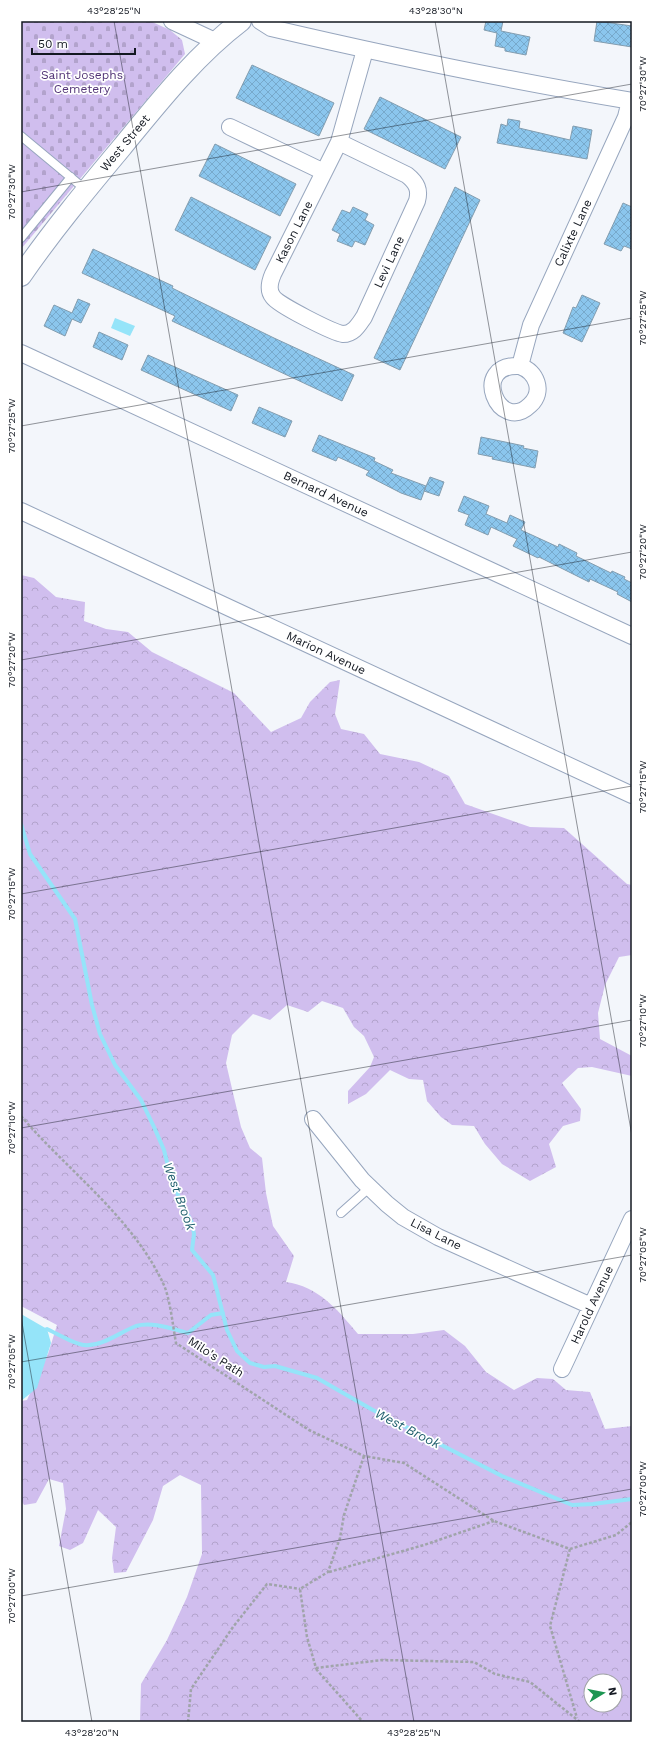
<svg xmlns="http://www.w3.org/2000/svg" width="653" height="1743" viewBox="0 0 653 1743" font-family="'Work Sans',sans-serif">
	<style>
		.forest { fill: url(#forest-crowns); fill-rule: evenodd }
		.cemetery { fill: url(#cemetery-stones) }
		.water { fill: #95e4f9 }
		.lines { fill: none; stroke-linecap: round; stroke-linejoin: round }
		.stream { stroke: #95e4f9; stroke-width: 4 }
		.building { fill: url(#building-cross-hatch); stroke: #839daf }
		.service-casing { stroke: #97a6be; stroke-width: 10 }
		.minor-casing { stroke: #97a6be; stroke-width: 18 }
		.tertiary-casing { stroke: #97a6be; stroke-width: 22 }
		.path { stroke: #a0a4aa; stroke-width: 2.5; stroke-dasharray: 3 2; stroke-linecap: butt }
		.service { stroke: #fff; stroke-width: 8 }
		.minor { stroke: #fff; stroke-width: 16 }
		.tertiary { stroke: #fff; stroke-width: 20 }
		.ticks { fill: none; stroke: #131821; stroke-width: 1; stroke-opacity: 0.45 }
		.labels { text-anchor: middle; stroke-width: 3.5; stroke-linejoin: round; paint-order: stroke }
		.park-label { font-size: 12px; fill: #513376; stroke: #fff }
		.street-label { font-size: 12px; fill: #131821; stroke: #fff }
		.water-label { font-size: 13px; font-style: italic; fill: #1f5e6d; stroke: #fff }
		.neatline { fill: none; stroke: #131821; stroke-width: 1.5 }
		.ticks-label { font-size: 10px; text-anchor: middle; fill: #131821 }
	</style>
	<defs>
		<pattern id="forest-crowns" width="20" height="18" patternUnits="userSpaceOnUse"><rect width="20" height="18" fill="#d0beee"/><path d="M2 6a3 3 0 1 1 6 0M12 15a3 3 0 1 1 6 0" fill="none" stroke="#b2a3cc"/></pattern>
		<pattern id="cemetery-stones" width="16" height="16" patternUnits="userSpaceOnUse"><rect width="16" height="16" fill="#d0beee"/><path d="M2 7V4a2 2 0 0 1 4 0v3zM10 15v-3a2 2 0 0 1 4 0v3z" fill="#b2a3cc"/></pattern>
		<pattern id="building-cross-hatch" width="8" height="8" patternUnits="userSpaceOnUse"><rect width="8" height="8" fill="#8bc6ed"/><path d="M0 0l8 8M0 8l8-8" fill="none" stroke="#77a9cb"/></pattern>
	</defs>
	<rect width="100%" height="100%" fill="#f3f6fb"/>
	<!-- forest -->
	<path class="forest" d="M21 575 34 578 56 597 85 602 84 621 106 629 128 632 152 652 234 693 271 732 301 718 310 702 330 682 340 680 335 714 341 729 364 734 380 754 419 762 449 776 465 804 530 827 564 828 627 884 632 885V955L619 957 605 985 598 1013 600 1039 632 1056V1076L592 1067 578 1068 562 1083 581 1109 580 1121 563 1126 549 1144 556 1167 530 1181 502 1164 485 1144 474 1126 452 1125 441 1117 427 1101 423 1080 409 1079 390 1070 366 1094 348 1104V1091L370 1067 374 1057 364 1036 354 1027 343 1008 322 1001 308 1012 287 1005 270 1020 253 1014 232 1035 226 1063 241 1127 250 1148 262 1158 266 1193 273 1226 294 1256 286 1282C318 1286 338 1310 358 1334H413L444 1330 465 1346 486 1372 514 1390 537 1378 553 1379 566 1390 590 1392 605 1429 632 1426V1722H140L141 1684 167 1640 187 1597 202 1554 201 1485 180 1475 163 1486 153 1520 126 1572 114 1573 112 1558 116 1527 98 1510 83 1543 70 1550 59 1546 66 1509 63 1483 49 1479 36 1503 24 1505 21 1500V1401L27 1400 48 1354 57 1325 21 1306ZM591 1681H615V1705H591Z"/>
	<!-- cemetery -->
	<path class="cemetery" d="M21 21H150L170 30 182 40 185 54 21 249Z"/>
	<!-- water -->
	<path class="water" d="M115 318 135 326 130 336 111 328Z
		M21 1314 47 1329 51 1343 37 1388 21 1401Z"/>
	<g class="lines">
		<!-- stream -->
		<path class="stream" d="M21 824 30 854 75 919 92 1005 100 1034 115 1065 141 1100 154 1127 164 1150 169 1170 179 1198 192 1223 194 1234 192 1250 213 1275 227 1330 237 1351 250 1363 264 1367 275 1366 317 1378 371 1409 502 1476 572 1505 593 1504 632 1499
			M42 1331 47 1329C56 1333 74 1344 84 1345 102 1347 120 1332 136 1326 152 1321 172 1329 188 1333L211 1315 223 1313"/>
	</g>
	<!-- building -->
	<path class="building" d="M486 21H503L501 31 530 37 526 55 505 51V48L495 46 497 33 484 30Z
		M597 21 632 26V47L594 41Z
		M252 65 334 103 319 136 236 98Z
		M380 97 461 137 445 169 364 129Z
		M508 119 520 121 519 128 570 140 573 126 592 130 587 159 497 143 501 124 507 126Z
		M215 144 296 184 280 216 199 176Z
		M455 187 480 200 400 370 374 358Z
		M191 197 271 237 255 270 175 230Z
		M623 203 632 207V249L624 246 621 251 604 244Z
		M353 207 368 214 365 220 374 225 365 245 355 241 352 247 337 241 340 234 332 230 342 210 350 213Z
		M93 249 173 286 172 288 274 338 354 375 342 401 172 321 175 316 82 273Z
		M582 295 600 303 582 342 563 333 573 307 576 308Z
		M78 299 90 304 81 323 72 319 65 336 44 326 54 305 72 313Z
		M99 332 128 345 122 360 93 347Z
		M148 355 238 395 231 411 141 370Z
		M259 407 292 421 285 437 252 423Z
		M319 435 375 458 374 461 393 470 391 473 426 486 421 500 401 493 366 475 369 471 338 457 336 461 312 451Z
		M481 437 510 443 524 446 523 448 538 451 535 468 492 459 493 457 478 454Z
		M430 477 444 482 439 496 424 491Z
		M464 496 489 506 486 514 507 523 510 515 525 522 521 530 558 547 559 544 577 553 576 556 611 573 612 571 625 577 624 579 632 583V602L617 594 618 592 590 579 589 582 539 557 538 558 513 546 517 539 491 527 488 535 465 525 469 515 458 511Z"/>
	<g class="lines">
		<defs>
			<path id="service" d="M21 136 86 190
				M21 238 71 177
				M341 1213 369 1188"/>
			<path id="minor" d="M172 21 217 42
				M260 21 271 28C391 56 511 81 632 101
				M230 127 324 172
				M339 142 407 175C417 183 420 190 417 201L364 317C359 324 354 334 343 334 334 333 278 305 273 297 267 290 270 281 273 274L339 142 365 50
				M21 353 632 636
				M520 366C536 372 545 391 530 405 499 435 469 363 520 366L531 325 626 117 630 101
				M21 511 632 795
				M313 1119 362 1180 387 1204 403 1217 438 1237 591 1306
				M562 1369 632 1219"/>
			<path id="tertiary" d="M21 276C52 231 87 189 122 147 158 103 195 56 241 21"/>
		</defs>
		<!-- service casing -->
		<use href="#service" class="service-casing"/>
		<!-- minor casing -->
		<use href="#minor" class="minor-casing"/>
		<!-- tertiary casing -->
		<use href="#tertiary" class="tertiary-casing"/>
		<!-- path -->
		<path class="path" d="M21 1116C68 1171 131 1216 163 1283 170 1297 173 1327 176 1343L309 1430 364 1456 404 1463 494 1521 570 1549 616 1535 632 1522
			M364 1456 344 1515 340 1538 328 1572 300 1589 307 1637 316 1668 382 1660 474 1662 495 1674 530 1682 580 1722
			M570 1549 550 1626 577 1718
			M329 1572 424 1545 494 1521
			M316 1669 363 1722
			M188 1722 191 1689 233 1627 267 1584 300 1589"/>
		<!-- service -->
		<use href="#service" class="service"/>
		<!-- minor -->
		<use href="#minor" class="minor"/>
		<!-- tertiary -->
		<use href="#tertiary" class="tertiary"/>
	</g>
	<!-- ticks -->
	<path class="ticks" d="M114 21 414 1722M435 21 632 1136M21 192 632 84M21 426 632 318M21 660 632 552M21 894 632 786M21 1128 632 1020M21 1317 92 1722M21 1362 632 1255M21 1596 632 1489"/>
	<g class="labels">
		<!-- park labels -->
		<g class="park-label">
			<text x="82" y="79">Saint Josephs<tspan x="82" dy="14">Cemetery</tspan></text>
		</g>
		<!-- street labels -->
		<g class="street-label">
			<text transform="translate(125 143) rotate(-50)" y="4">West Street</text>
			<text transform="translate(294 232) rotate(-63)" y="4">Kason Lane</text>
			<text transform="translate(573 233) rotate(-65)" y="4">Calixte Lane</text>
			<text transform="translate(389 262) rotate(-65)" y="4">Levi Lane</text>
			<text transform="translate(326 494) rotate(25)" y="4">Bernard Avenue</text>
			<text transform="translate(326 653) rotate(25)" y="4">Marion Avenue</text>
			<text transform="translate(436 1234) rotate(27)" y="4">Lisa Lane</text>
			<text transform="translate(592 1305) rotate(-65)" y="4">Harold Avenue</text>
			<text transform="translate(216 1357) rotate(33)" y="4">Milo's Path</text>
		</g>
		<!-- water labels -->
		<g class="water-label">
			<text transform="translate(180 1196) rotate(70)" y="5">West Brook</text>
			<text transform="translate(408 1428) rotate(27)" y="5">West Brook</text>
		</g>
	</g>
	<!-- border -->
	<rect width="653" height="1743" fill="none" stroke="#ffffff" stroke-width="44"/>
	<!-- north arrow -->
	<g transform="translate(603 1693) rotate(80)"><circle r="19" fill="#ffffff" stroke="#a1a3a6"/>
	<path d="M0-3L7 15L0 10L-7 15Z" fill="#1d9652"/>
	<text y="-6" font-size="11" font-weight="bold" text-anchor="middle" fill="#131821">N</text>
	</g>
	<!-- scale -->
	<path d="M32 48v6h103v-6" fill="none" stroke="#131821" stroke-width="2"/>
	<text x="38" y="48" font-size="12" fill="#131821" stroke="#ffffff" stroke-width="3" paint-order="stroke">50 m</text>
	<rect x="22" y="22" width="609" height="1699" class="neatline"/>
	<g class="ticks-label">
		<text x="114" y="14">43°28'25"N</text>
		<text x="436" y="14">43°28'30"N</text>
		<text transform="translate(642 84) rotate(-90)" y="4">70°27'30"W</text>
		<text transform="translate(11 192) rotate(-90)" y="4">70°27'30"W</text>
		<text transform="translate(642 318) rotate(-90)" y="4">70°27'25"W</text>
		<text transform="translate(11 426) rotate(-90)" y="4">70°27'25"W</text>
		<text transform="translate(642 552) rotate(-90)" y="4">70°27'20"W</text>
		<text transform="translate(11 660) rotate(-90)" y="4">70°27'20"W</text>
		<text transform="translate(642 787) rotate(-90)" y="4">70°27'15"W</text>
		<text transform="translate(11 894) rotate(-90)" y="4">70°27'15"W</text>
		<text transform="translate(642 1021) rotate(-90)" y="4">70°27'10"W</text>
		<text transform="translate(11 1128) rotate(-90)" y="4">70°27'10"W</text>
		<text transform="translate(642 1255) rotate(-90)" y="4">70°27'05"W</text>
		<text transform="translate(11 1362) rotate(-90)" y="4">70°27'05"W</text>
		<text transform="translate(642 1489) rotate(-90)" y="4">70°27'00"W</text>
		<text transform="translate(11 1596) rotate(-90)" y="4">70°27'00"W</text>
		<text x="92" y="1736">43°28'20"N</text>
		<text x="414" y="1736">43°28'25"N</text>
	</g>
</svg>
